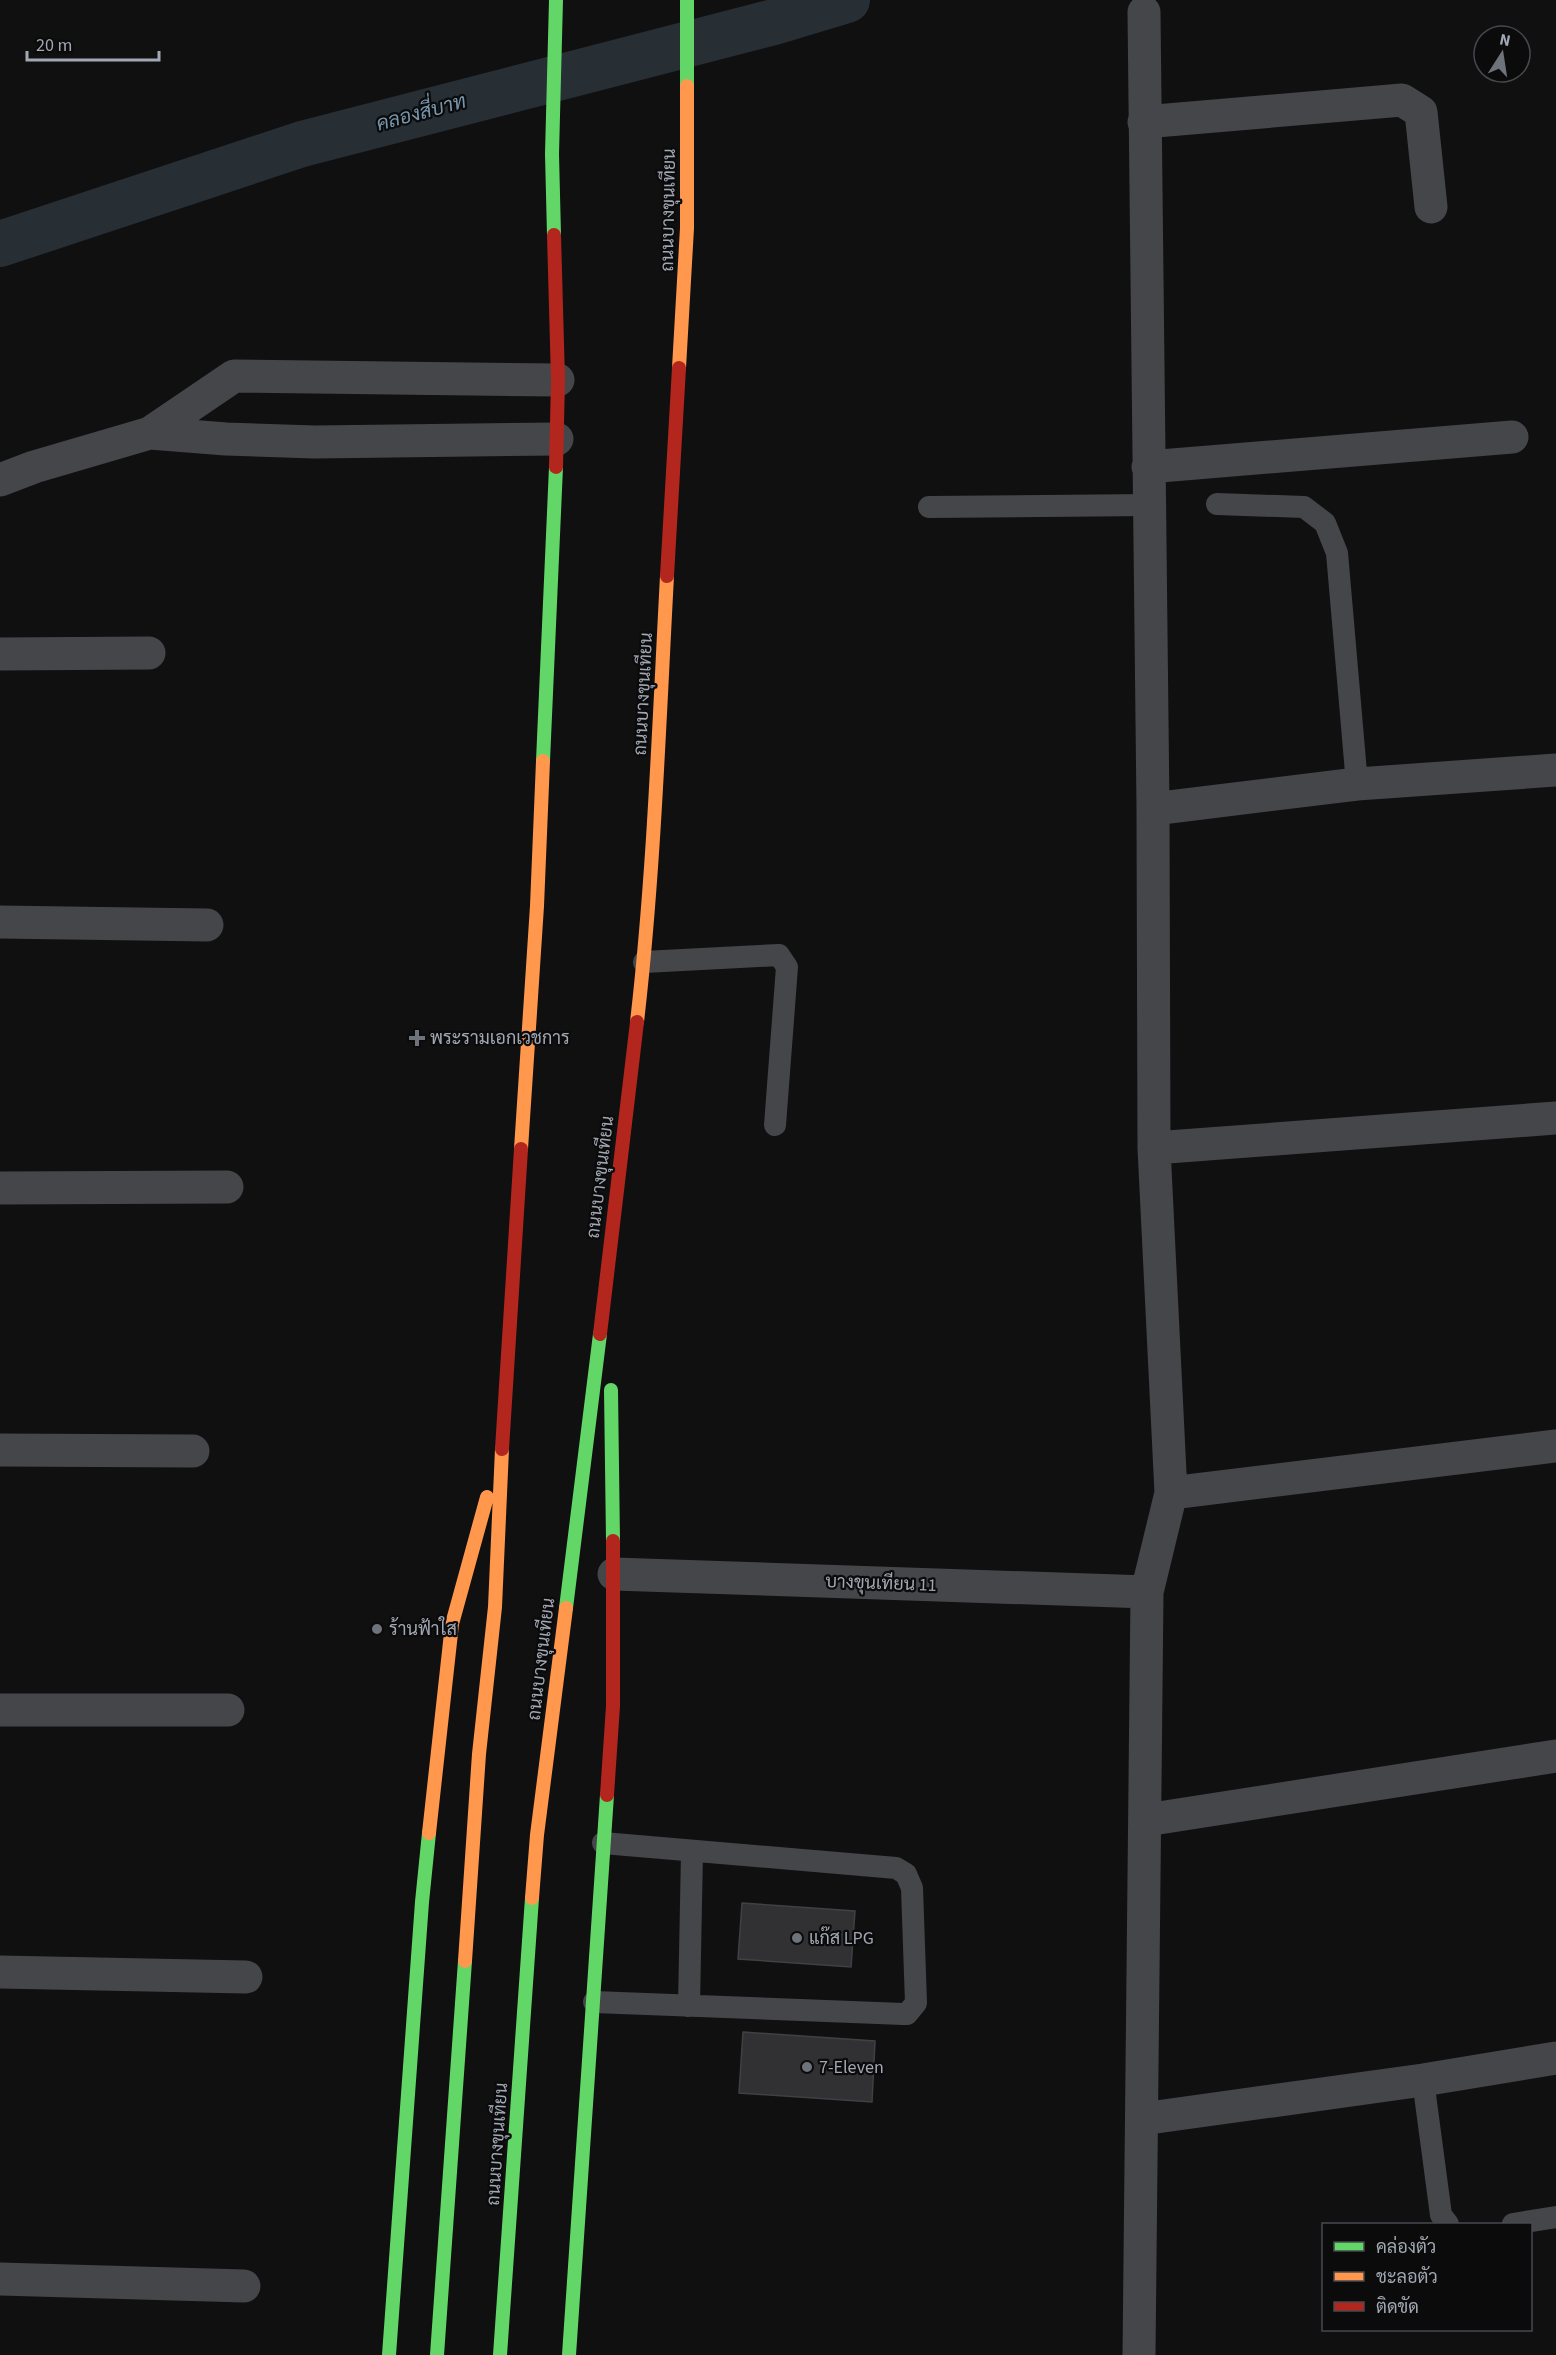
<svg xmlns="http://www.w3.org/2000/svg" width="1556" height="2355" viewBox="0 0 1556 2355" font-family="'Source Sans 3',Sarabun,sans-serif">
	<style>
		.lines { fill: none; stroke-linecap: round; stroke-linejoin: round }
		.canal { stroke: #272e34; stroke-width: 46 }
		.building { fill: #313133; stroke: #404145; stroke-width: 1.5 }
		.lane { stroke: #454649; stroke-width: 22 }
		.street { stroke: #454649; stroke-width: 33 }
		.fast { stroke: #63d668; stroke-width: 14 }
		.slow { stroke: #ff974d; stroke-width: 14 }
		.jam { stroke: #b3261e; stroke-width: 14 }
		.poi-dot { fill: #6e727a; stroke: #0b0b0c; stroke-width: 2 }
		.labels { text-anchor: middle; stroke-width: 4.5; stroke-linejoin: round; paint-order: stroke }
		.street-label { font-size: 18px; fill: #a1a7b3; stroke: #0b0b0c }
		.poi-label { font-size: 18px; fill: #a1a7b3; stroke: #0b0b0c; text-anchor: start }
		.water-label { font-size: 20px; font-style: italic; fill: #7696af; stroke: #0b0b0c }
	</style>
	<rect width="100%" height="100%" fill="#101011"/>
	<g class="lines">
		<!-- canal -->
		<path class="canal" d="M0 244 302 144 774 22 847 0"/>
	</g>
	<!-- building -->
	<path class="building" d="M742 1903 855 1911 851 1967 738 1959Z
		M743 2032 875 2041 872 2102 739 2093Z"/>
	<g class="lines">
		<!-- lane -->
		<path class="lane" d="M1217 504 1304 507 1325 523 1337 553 1357 784
			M929 507 1149 505
			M644 962 779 955 787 967 775 1125
			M594 2002 903 2014H907L916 2003 912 1888 906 1874 896 1868 603 1843
			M689 2006 692 1852
			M1423 2080 1441 2215 1448 2224
			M1513 2224 1556 2217"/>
		<!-- street -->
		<path class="street" d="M1144 122 1402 100 1421 112 1431 207
			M150 433 226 439 315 442 557 439
			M1148 467 1512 437
			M0 480 34 467 150 433 234 376 558 380
			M0 654 149 653
			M1153 809 1357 784 1556 770
			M0 922 207 925
			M1154 1148 1556 1118
			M0 1188 227 1187
			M0 1450 193 1451
			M1171 1493 1556 1446
			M614 1574 1147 1592
			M0 1710H228
			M1146 1820 1556 1756
			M0 1972 246 1977
			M1142 2119 1423 2080 1556 2058
			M0 2279 244 2286
			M1139 2355 1147 1592 1171 1493 1154 1148 1153 809 1144 12"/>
		<!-- fast -->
		<path class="fast" d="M687 0V86
			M554 235 552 154 556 0
			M543 761 556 467
			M611 1390 613 1541
			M566 1608 600 1334
			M389 2355 422 1902 429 1833
			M437 2355 465 1961
			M500 2355 532 1898
			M569 2355 607 1795"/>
		<!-- slow -->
		<path class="slow" d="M679 368 687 228V86
			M637 1022C654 874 659 725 667 576
			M521 1149 537 906 543 761
			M429 1833 452 1624 487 1497
			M532 1898 537 1835 566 1608
			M465 1961 479 1754 495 1607 502 1449"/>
		<!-- jam -->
		<path class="jam" d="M554 235 558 380 556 467
			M667 576 679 368
			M600 1334 637 1022
			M502 1449 521 1149
			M607 1795 613 1706V1541"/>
	</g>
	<!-- markers -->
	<g class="poi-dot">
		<path d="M414 1029h6v6h6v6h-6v6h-6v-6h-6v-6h6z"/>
		<circle cx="377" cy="1629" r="6"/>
		<circle cx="797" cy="1938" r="6"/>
		<circle cx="807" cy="2067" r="6"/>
	</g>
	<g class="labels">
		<!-- street labels -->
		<g class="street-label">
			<text transform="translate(668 210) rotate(-89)" y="6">ถนนบางขุนเทียน</text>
			<text transform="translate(643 694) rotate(-87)" y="6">ถนนบางขุนเทียน</text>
			<text transform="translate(600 1177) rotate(-83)" y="6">ถนนบางขุนเทียน</text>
			<text transform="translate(881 1583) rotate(2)" y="6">บางขุนเทียน 11</text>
			<text transform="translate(541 1659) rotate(-83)" y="6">ถนนบางขุนเทียน</text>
			<text transform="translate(497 2144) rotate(-86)" y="6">ถนนบางขุนเทียน</text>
		</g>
		<!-- poi labels -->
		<g class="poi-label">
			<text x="430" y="1044">พระรามเอกเวชการ</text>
			<text x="389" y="1635">ร้านฟ้าใส</text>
			<text x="809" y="1944">แก๊ส LPG</text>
			<text x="819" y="2073">7-Eleven</text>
		</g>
		<!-- water labels -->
		<g class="water-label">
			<text transform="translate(421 112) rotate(-15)" y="7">คลองสี่บาท</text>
		</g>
	</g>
	<!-- legend -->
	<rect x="1322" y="2223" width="210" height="108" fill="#0b0b0c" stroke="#47494f" stroke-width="1.5"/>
	<rect x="1334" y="2242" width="30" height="9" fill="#63d668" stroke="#47494f" stroke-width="1.5"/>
	<text x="1376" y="2253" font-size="18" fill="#a1a7b3">คล่องตัว</text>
	<rect x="1334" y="2272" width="30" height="9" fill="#ff974d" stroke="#47494f" stroke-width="1.5"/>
	<text x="1376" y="2283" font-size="18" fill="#a1a7b3">ชะลอตัว</text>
	<rect x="1334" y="2302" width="30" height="9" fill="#b3261e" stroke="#47494f" stroke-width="1.5"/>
	<text x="1376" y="2313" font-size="18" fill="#a1a7b3">ติดขัด</text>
	<!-- north arrow -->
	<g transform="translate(1502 54) rotate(12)"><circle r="28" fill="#0b0b0c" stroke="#47494f" stroke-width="1.5"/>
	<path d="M0-4.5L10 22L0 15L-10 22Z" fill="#6e727a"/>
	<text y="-9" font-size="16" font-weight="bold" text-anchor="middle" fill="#a1a7b3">N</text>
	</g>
	<!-- scale -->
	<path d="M27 51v9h132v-9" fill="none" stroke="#a1a7b3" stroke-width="3"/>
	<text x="36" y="51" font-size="18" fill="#a1a7b3" stroke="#0b0b0c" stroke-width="4.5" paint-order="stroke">20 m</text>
</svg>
